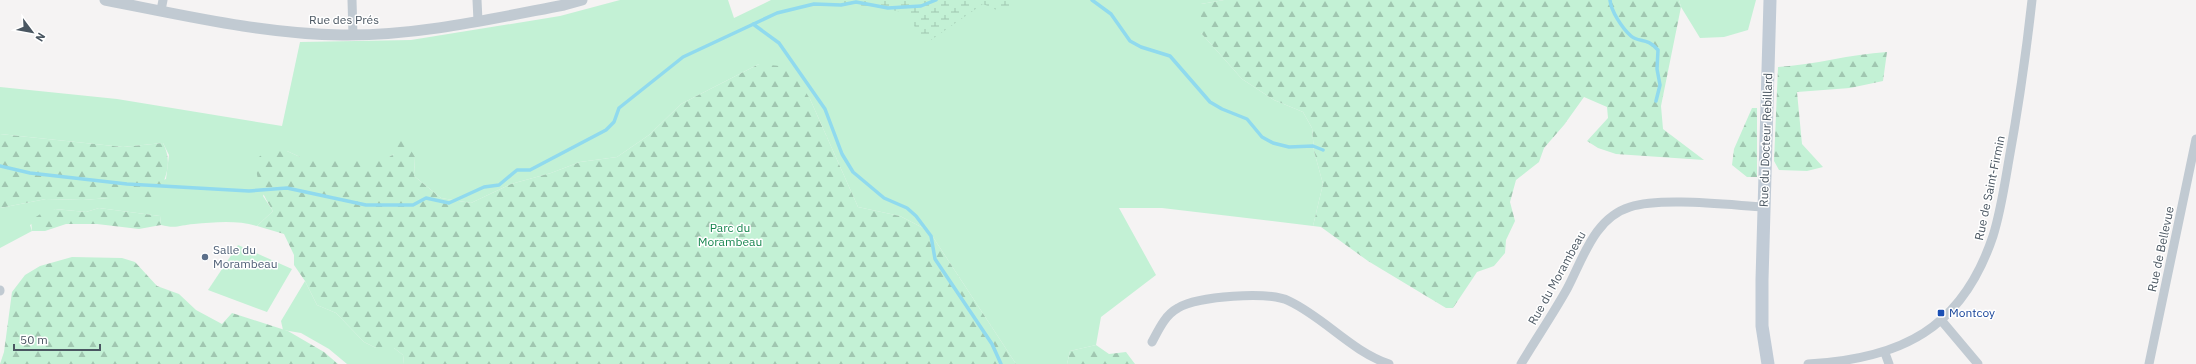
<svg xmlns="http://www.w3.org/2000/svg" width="2196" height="364" viewBox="0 0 2196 364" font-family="'IBM Plex Sans',sans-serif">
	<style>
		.grass { fill: #c3f1d5 }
		.forest { fill: url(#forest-firs) }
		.wetland { fill: url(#wetland-marsh) }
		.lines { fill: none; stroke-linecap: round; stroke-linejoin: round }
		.stream { stroke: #90daee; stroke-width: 3.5 }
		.minor { stroke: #c1cad2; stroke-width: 9 }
		.tertiary { stroke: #c1cad2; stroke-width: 11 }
		.secondary { stroke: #c1cbd6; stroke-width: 13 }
		.service-dot { fill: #5c6f8a; stroke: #fff; stroke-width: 1.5 }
		.transit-dot { fill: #1a4fb4; stroke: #fff; stroke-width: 1.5 }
		.labels { text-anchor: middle; stroke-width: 3; stroke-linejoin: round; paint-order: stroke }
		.street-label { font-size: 12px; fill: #4a5661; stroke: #fff }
		.park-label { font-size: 12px; fill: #17864f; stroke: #fff }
		.service-label { font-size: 12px; fill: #4e5e75; stroke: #fff; text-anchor: start }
		.transit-label { font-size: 12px; fill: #164399; stroke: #fff; text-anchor: start }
	</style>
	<defs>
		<pattern id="forest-firs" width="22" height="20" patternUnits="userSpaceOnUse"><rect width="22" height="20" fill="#c3f1d5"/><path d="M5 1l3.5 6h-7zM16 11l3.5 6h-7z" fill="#a0c6b0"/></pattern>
		<pattern id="wetland-marsh" width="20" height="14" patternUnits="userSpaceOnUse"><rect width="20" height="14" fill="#c3f1d5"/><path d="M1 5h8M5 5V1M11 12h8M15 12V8" fill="none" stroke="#a0c6b0"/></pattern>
	</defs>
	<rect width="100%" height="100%" fill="#f5f3f3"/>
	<!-- grass -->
	<path class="grass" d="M620 0H728L734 18 771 0H1224L1201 4V33L1242 79 1274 100 1303 112 1312 128 1314 151 1323 184 1313 226 1162 208H1119L1156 275 1101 317 1096 345 1070 351 1067 364H1016L929 231 900 216 858 207 810 99 759 64 681 104 649 135 617 157 580 162 551 173 511 184 471 203 441 198 414 176 415 157 394 145V154L389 157H300L287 151 263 196 273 211 257 226C238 220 214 222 194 224 180 225 176 229 161 225L160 216 99 208 86 212 55 209 30 225 32 231 0 248V208L46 199 83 200 109 198 166 179 169 155 163 143 123 147 0 134V87L117 99 282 126 300 42 411 40 560 16Z
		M1679 0H1756L1748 30 1724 37 1700 38 1681 7Z
		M238 245 292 269 267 312 208 290Z
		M305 281 317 305 336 313 364 342 376 348H394L403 355 404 364H347L329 349 301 333 283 330 281 321Z"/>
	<!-- forest -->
	<path class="forest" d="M1224 0H1679L1681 7 1661 106 1663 129 1704 160 1616 154 1598 148 1587 141 1608 118 1607 107 1584 97 1564 125 1544 148 1539 162 1516 180 1510 202 1515 221 1506 240 1505 253 1494 266 1477 272 1453 308H1446L1368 261 1321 227 1313 226 1323 184 1314 151 1312 128 1303 112 1274 100 1242 79 1201 33V4Z
		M1887 52 1883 81 1850 88 1797 92 1802 144 1823 167 1807 171 1779 170 1774 161 1778 67C1815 65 1850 54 1887 52Z
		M759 64 790 67 810 99 858 207 900 216 929 231 1016 364H404L403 355 394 348H376L364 342 336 313 317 305 305 281 294 265V255L284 234 257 226 273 211C263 195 255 180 256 159L270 149 287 151 300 157H389L394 154V145L400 133 415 157 414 176 441 198 471 203 511 184 551 173 580 162 617 157 649 135 681 104Z
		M1752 108H1757V177H1747L1732 165 1734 149Z
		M0 134 123 147 163 143C173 163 166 178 157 196L142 199 109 198 83 200 46 199 0 208Z
		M99 208 160 216 161 225 139 229 97 224H66L45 231H32L31 220 42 213 55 209 86 212Z
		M72 257 122 258 135 262 157 286 179 294 196 310 222 324 232 313 288 331 324 352 338 364H0L4 352 12 292 25 275 40 266Z
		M1096 345 1109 354 1126 352 1135 364H1067L1070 351Z"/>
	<!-- wetland -->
	<path class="wetland" d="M836 0H1020L1001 12 983 4 931 40 917 34 910 13 836 2Z"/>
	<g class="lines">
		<!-- stream -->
		<path class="stream" d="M1092 0 1111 14 1130 41 1141 47 1170 56 1210 102 1222 109 1247 119 1262 137 1273 143 1289 147 1313 146 1323 150
			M1610 0C1611 11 1622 28 1631 36 1639 43 1647 37 1658 50L1657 69 1660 85 1656 101
			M753 24 779 43 825 109 842 154 853 172 884 198 907 208 916 216 931 236 935 259 992 344 1001 364
			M0 166 30 173 127 184 249 191 287 188 366 205H413L426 198 449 203 484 187 499 185 517 170H530L606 130 614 122 619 108 683 57 777 13 814 4 841 5 856 2 888 8 921 6 936 0"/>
		<!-- minor -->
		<path class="minor" d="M352 0 353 35
			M477 0 478 21
			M161 10 163 0
			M0 291V290
			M1941 320 1978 364
			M1152 342C1159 329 1165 315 1178 308 1198 296 1268 291 1289 301 1325 318 1351 351 1389 364
			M1885 353 1889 364
			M1521 364C1536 339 1553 314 1567 289 1583 259 1594 218 1630 207 1661 197 1729 205 1764 207
			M1808 364C1901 359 1962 329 1993 236 2000 214 2004 189 2008 165 2018 110 2026 55 2032 0
			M2149 364 2196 139"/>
		<!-- tertiary -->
		<path class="tertiary" d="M105 0C183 15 263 34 342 35 417 36 491 19 564 5L582 0"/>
		<!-- secondary -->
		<path class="secondary" d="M1768 364 1762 326V280L1770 0"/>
	</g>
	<!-- markers -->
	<circle class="service-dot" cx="205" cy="257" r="4"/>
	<rect class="transit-dot" x="1937" y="309" width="8" height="8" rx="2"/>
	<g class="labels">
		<!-- street labels -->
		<g class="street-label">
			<text x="344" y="24">Rue des Prés</text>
			<text transform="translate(1766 140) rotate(-88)" y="4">Rue du Docteur Rebillard</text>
			<text transform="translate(1990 188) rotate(-78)" y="4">Rue de Saint-Firmin</text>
			<text transform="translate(2161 249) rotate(-78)" y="4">Rue de Bellevue</text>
			<text transform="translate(1557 278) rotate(-61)" y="4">Rue du Morambeau</text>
		</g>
		<!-- park labels -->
		<g class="park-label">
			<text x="730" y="232">Parc du<tspan x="730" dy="14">Morambeau</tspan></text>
		</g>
		<!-- service labels -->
		<g class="service-label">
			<text x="213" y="254">Salle du<tspan x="213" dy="14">Morambeau</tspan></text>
		</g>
		<!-- transit labels -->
		<g class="transit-label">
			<text x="1949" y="317">Montcoy</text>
		</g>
	</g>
	<!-- north arrow -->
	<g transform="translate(32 32) rotate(122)" stroke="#ffffff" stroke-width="3" paint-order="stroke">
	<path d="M0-3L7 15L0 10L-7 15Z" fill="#4a5661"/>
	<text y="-6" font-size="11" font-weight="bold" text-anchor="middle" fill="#4a5661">N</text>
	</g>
	<!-- scale -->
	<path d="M14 344v6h86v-6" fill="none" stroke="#4a5661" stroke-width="2"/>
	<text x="20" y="344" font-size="12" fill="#4a5661" stroke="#ffffff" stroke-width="3" paint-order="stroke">50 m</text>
</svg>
